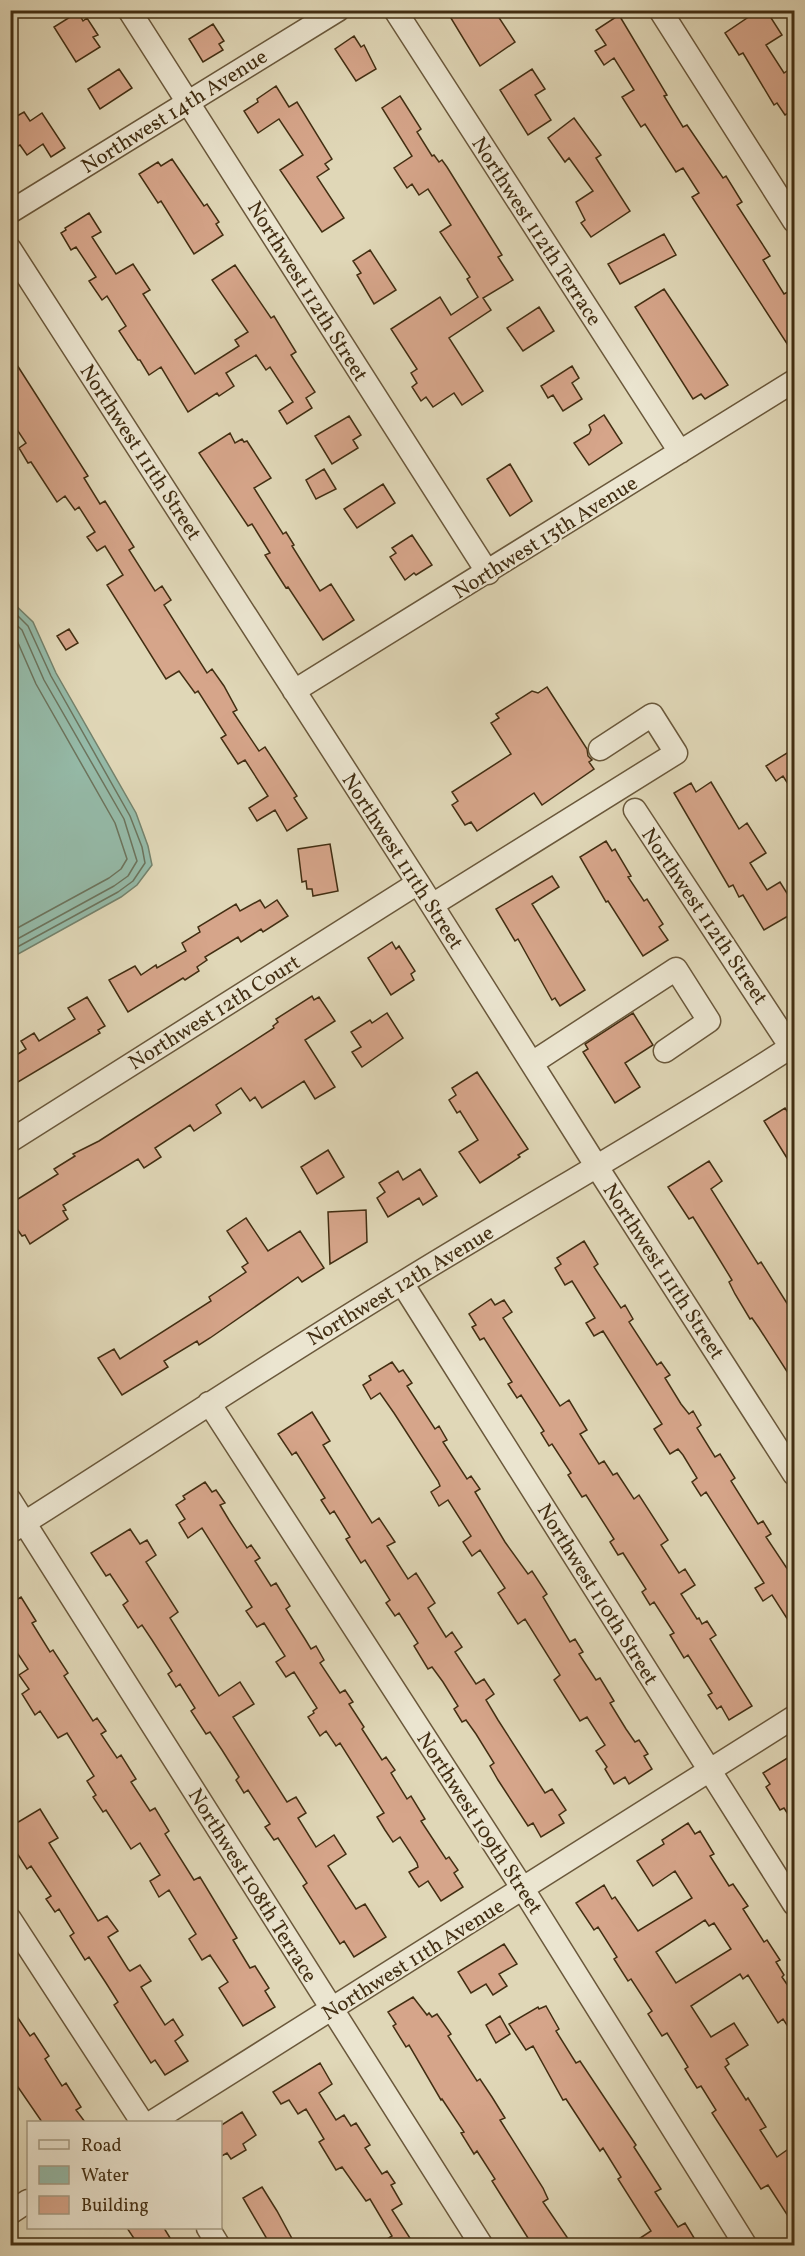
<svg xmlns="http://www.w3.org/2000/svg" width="805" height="2256" viewBox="0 0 805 2256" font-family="Vollkorn,serif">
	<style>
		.water { fill: #95baa8; stroke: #74826c; stroke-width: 1.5 }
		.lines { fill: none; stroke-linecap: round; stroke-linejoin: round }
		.shore { stroke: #6c745d; stroke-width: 1.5 }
		.building { fill: #d6a58a; stroke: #422e12; stroke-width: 1.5; fill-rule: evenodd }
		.minor-casing { stroke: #6a583b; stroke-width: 25 }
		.minor { stroke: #ebe5d0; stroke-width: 22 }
		.labels { text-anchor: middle; stroke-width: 4.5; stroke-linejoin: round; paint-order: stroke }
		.street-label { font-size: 21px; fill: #422e12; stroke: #ebe5d0 }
	</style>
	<rect width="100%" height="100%" fill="#e0d7b7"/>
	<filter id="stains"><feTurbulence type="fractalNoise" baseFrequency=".00333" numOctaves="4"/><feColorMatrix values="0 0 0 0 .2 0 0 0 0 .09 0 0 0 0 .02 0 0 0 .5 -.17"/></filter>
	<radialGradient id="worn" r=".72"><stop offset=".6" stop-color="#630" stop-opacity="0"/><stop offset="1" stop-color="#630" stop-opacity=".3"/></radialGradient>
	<!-- water -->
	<path class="water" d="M10 600 33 622 56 673 136 813 148 846 152 865 137 885 121 897 11 958Z"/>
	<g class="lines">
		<!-- shore -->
		<path class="shore" d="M10 608 28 626 51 676 130 816 142 847 145 863 133 881 118 892 10 951
			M10 619 22 630 44 680 124 819 137 861 128 876 114 886 10 943
			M10 631 15 636 36 684 115 823 127 859 121 869 109 878 10 932"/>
	</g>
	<!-- building -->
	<path class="building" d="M446 10H494L515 42 480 66Z
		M759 10H766L782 35 766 45 784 73 787 71 795 82V109L785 115 777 103 774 105 743 53 739 55 725 33Z
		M78 12 83 21 87 18 98 35 93 37 100 47 76 62 54 27Z
		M619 15 667 95 664 96 683 127 687 125 723 178 726 176 742 202 737 205 770 256 763 260 784 294 795 288V356L692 197 699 193 683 168 676 172 645 124 641 127 622 97 634 90 614 58 604 65 595 51 606 45 596 30Z
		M213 24 224 41 219 44 223 50 203 62 189 39Z
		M354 36 361 47 364 45 376 69 356 81 335 49Z
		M119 69 132 88 100 109 88 89Z
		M532 69 545 89 535 95 551 120 528 135 500 90Z
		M276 86 289 107 297 102 332 159 325 164 329 169 317 177 344 218 322 232 280 170 303 155 279 119 258 133 244 111 258 102 257 99Z
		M400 96 421 129 417 132 432 156 434 155 439 162 442 160 447 167 502 255 498 257 513 280 483 298 491 310 449 338 483 391 462 405 454 393 433 407 426 397 421 401 412 387 417 383 411 373 417 369 391 329 440 297 451 315 478 297 467 279 470 277 440 232 451 225 428 189 419 195 412 184 407 188 394 168 412 156 382 108Z
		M24 112 30 121 42 113 65 148 51 157 43 144 27 155 20 145 16 147 10 138V120Z
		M574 118 601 155 596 158 630 211 591 237 581 223 585 220 576 202 593 191 569 158 565 162 548 138Z
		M172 159 204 206 207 204 219 222 216 224 223 235 194 254 161 201 158 203 139 174 158 162 161 166Z
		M89 213 101 232 92 237 116 274 133 264 150 290 143 294 195 374 239 346 235 340 248 332 212 280 235 265 271 318 274 316 296 352 291 355 315 392 306 398 312 408 287 424 279 411 293 402 270 367 266 370 256 355 226 373 234 386 219 396 217 393 188 412 161 367 149 375 140 360H138L119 331 126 326 107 296 102 300 89 281 96 277 76 247 71 250 61 233 66 230 65 228Z
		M664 234 676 255 620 284 608 264Z
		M370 250 396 290 374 304 357 275 361 273 353 261Z
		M664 289 728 385 705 399 701 394 693 399 635 307Z
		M539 307 554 331 523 351 507 328Z
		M10 354 88 476 84 478 100 504 105 501 134 547 129 550 155 591 162 586 171 600 164 605 207 673 212 669 224 686 237 710 233 712 259 751 265 747 297 796 294 798 307 818 287 831 275 810 257 821 249 808 268 796 245 760 238 764 221 738 226 735 198 691 195 693 179 671 166 679 107 585 123 575 105 546 97 551 87 537 95 532 79 507 75 510 65 496 57 502 31 462 28 463 19 448 26 443 10 419Z
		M572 366 579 378 572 383 582 399 563 411 553 395 548 398 541 386Z
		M604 415 622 443 589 465 574 443 589 434 591 430 589 425Z
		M349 416 361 435 353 440 358 448 332 464 315 436Z
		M230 433 235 443 242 439 244 442 247 441 271 478 254 488 283 534 286 532 294 545 292 546 320 591 331 584 354 620 323 640 288 587 286 588 265 555 270 553 252 524 248 526 199 453Z
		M510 464 532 501 510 516 487 479Z
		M324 469 336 489 316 499 306 480Z
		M383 484 395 503 357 528 344 509Z
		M412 535 432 565 416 575 414 573 405 580 390 557 396 553 392 548Z
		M69 629 78 643 66 650 57 636Z
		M547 687 587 749 588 756 592 760 589 762 594 769 542 805 534 793 477 831 471 822 465 825 452 805 458 801 452 792 511 754 491 723 499 718 496 714 532 691 538 693Z
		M795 748V795L783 776 776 781 766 766Z
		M711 782 739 829 747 823 766 853 750 863 767 890 780 882 795 906V912L764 930 743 895 739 897 733 885 729 887 674 793 691 783 696 792Z
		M606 841 612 851 615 849 631 876 628 877 644 901 647 899 663 924 659 927 668 940 643 956 608 901 606 902 580 857Z
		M330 844 338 891 313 896 312 889H307L306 881 302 882 298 849Z
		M552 876 559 887 532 904 585 990 560 1006 555 998 552 1000 518 939 515 941 496 909Z
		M260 900 265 908 277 900 288 916 263 932 261 929 241 942 238 937 205 957 207 960 197 967 199 971 185 980 183 978 128 1012 109 980 135 966 141 975 156 965 157 968 186 951 182 943 200 932 198 927 236 904 240 911Z
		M392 942 396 949 399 946 415 971 411 974 414 980 391 995 368 958Z
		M312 996 314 1000 319 997 335 1021 305 1040 335 1087 315 1099 304 1081 262 1108 255 1097 250 1101 241 1088 216 1105 221 1113 194 1131 190 1125 155 1148 161 1157 144 1168 138 1159 63 1205 66 1210 63 1211 68 1219 30 1244 25 1235 22 1236 10 1219V1204L58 1174 54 1169 75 1156 73 1154 99 1141 274 1028 273 1026 278 1022 276 1019Z
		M87 997 105 1026 98 1030 100 1033 18 1082 10 1069V1059L26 1049 21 1041 34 1033 39 1041 75 1019 68 1008Z
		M387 1013 403 1038 362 1067 352 1052 361 1047 351 1032 370 1020 372 1023Z
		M633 1013 653 1045 625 1063 640 1087 615 1103 583 1052 588 1049 585 1044Z
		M477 1072 528 1149 518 1155 520 1157 480 1183 459 1152 478 1140 460 1111 457 1113 449 1100 456 1095 452 1088Z
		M785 1108 795 1123V1171L764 1121Z
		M328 1150 344 1177 317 1194 301 1167Z
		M709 1161 722 1181 711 1189 758 1264 761 1262 795 1316V1384L759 1328 752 1318 750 1319 735 1294 729 1282 732 1280 713 1249 693 1217 689 1219 668 1187Z
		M420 1169 437 1196 423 1205 419 1198 388 1217 377 1198 385 1192 379 1183 398 1171 403 1180Z
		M366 1210 367 1242 330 1264 328 1212Z
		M246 1218 268 1251 300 1231 324 1268 302 1282 298 1277 210 1338 199 1345 197 1341 164 1361 168 1367 122 1395 98 1358 114 1349 120 1359 211 1301 209 1297 246 1272 242 1267 248 1263 227 1231Z
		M584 1241 598 1264 594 1267 621 1308 625 1305 633 1319 629 1322 657 1365 661 1362 670 1375 665 1378 681 1404 689 1414 693 1411 701 1425 697 1428 715 1457 720 1454 735 1478 731 1481 758 1524 763 1521 771 1534 766 1537 790 1573 795 1570V1631L772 1595 763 1601 755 1588 764 1583 706 1492 701 1496 692 1482 697 1478 683 1455 678 1449 670 1454 654 1429 662 1424 603 1331 594 1336 586 1323 595 1318 572 1281 565 1285 555 1268 561 1264 557 1258Z
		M491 1299 495 1305 504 1300 512 1312 503 1318 560 1406 569 1400 587 1430 580 1434 599 1464 604 1461 613 1475 617 1473 634 1499 639 1495 668 1540 661 1545 679 1573 685 1569 695 1585 681 1594 697 1619 699 1618 702 1624 707 1621 716 1635 710 1639 752 1706 729 1720 721 1706 717 1709 708 1695 712 1693 688 1655 684 1658 670 1635 674 1633 654 1602 650 1605 642 1592 646 1589 623 1553 618 1555 610 1542 614 1539 586 1495 582 1497 568 1475 571 1473 552 1444 549 1446 541 1433 544 1431 521 1395 517 1398 508 1384 512 1382 484 1338 480 1340 472 1327 476 1325 469 1314Z
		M392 1362 399 1372 403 1370 412 1383 407 1386 435 1429 439 1426 447 1440 443 1442 467 1479 471 1476 480 1489 475 1492 505 1542 528 1574 532 1571 547 1594 543 1597 570 1642 575 1639 583 1652 579 1654 596 1680 600 1678 614 1701 610 1703 626 1729 635 1742 639 1740 648 1754 644 1756 652 1769 629 1784 625 1777 614 1784 605 1769 607 1767 596 1751 605 1745 587 1717 580 1721 554 1680 560 1675 525 1619 518 1624 498 1593 505 1588 480 1550 472 1556 463 1542 471 1536 448 1500 439 1506 431 1492 440 1486 438 1481 394 1413 380 1393 371 1399 363 1385 371 1380 369 1376Z
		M312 1412 330 1441 323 1445 372 1523 379 1518 395 1542 387 1546 408 1579 416 1573 435 1603 428 1608 446 1637 452 1632 462 1647 455 1652 476 1684 484 1679 494 1694 486 1700 498 1720 545 1793 552 1789 566 1810 559 1815 564 1823 541 1837 533 1823 528 1826 498 1780 490 1766 494 1763 476 1734 466 1720 462 1722 454 1709 458 1706 443 1682 432 1667 428 1669 414 1646 418 1643 399 1613 395 1616 386 1603 390 1600 365 1560 361 1563 346 1539 350 1537 334 1511 330 1514 321 1500 325 1498 296 1452 292 1455 278 1434Z
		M205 1482 212 1492 216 1490 225 1503 220 1505 229 1520 247 1548 251 1545 260 1558 255 1561 271 1586 276 1583 290 1606 286 1609 305 1639 311 1649 316 1646 324 1660 320 1663 340 1693 345 1690 353 1702 349 1704 364 1727 362 1729 382 1760 386 1757 395 1770 391 1773 407 1799 411 1796 425 1819 421 1821 446 1859 449 1857 458 1870 454 1873 463 1887 441 1901 428 1881 419 1887 414 1880 409 1872 418 1867 417 1863 400 1837 393 1842 385 1830 377 1817 384 1813 340 1743 336 1746 326 1731 320 1736 308 1717 314 1713 313 1711 317 1708 294 1672 286 1677 276 1662 285 1656 264 1623 257 1627 246 1611 252 1607 202 1528 188 1538 179 1523 185 1519 176 1505 185 1499 183 1496Z
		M130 1529 140 1544 147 1540 156 1555 146 1562 178 1612 170 1618 219 1696 240 1682 254 1704 233 1717 287 1802 296 1797 306 1813 298 1818 316 1847 334 1835 346 1854 328 1866 356 1909 365 1904 386 1937 354 1957 344 1941 340 1944 303 1886 307 1883 278 1838 274 1840 265 1827 270 1824 248 1790 244 1793 236 1780 239 1777 222 1750 210 1732 206 1734 191 1711 195 1708 180 1684 176 1687 168 1674 172 1671 152 1640 142 1625 138 1628 123 1605 128 1601 110 1574 106 1576 91 1553Z
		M21 1597 36 1621 32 1623 50 1652 53 1650 68 1673 64 1676 93 1721 97 1718 106 1731 101 1734 117 1758 121 1755 136 1779 131 1782 150 1811 155 1808 169 1831 165 1834 194 1880 200 1877 237 1938 233 1940 250 1968 255 1966 269 1988 265 1991 275 2007 243 2026 219 1988 228 1982 210 1955 202 1960 189 1939 196 1934 169 1890 159 1897 150 1881 160 1875 140 1843 131 1849 106 1810 103 1812 93 1797 96 1795 87 1781 94 1776 67 1733 58 1738 40 1711 35 1715 22 1694 29 1689 19 1675 28 1669 10 1642V1604Z
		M789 1757 795 1766V1825L784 1808 780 1810 766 1787 770 1784 763 1773Z
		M40 1809 58 1838 49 1843 98 1921 107 1916 118 1931 108 1937 128 1969 130 1971 140 1965 151 1981 141 1987 165 2025 173 2019 183 2035 175 2041 188 2061 165 2075 155 2060 151 2063 114 2005 118 2002 106 1983 89 1957 85 1960 70 1936 74 1933 59 1909 55 1912 46 1899 51 1896 31 1866 27 1869 10 1842V1827Z
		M688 1823 695 1834 700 1831 714 1854 710 1856 729 1886 733 1884 748 1906 743 1909 764 1942 767 1940 780 1960 776 1962 784 1975 782 1977 795 1996V2037L783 2019 778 2023 748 1975 743 1979 740 1974 691 2006 711 2037 734 2023 748 2045 726 2059 729 2064 725 2067 746 2100 748 2098 766 2127 760 2130 777 2157 787 2150 794 2163 795 2227 768 2185 761 2189 712 2113 716 2110 701 2086 697 2088 685 2069 688 2067 667 2033 662 2036 648 2014 652 2011 631 1979 628 1981 614 1959 617 1957 598 1927 594 1930 576 1903 604 1885 612 1899 615 1897 638 1931 692 1898 675 1871 653 1886 637 1861 664 1844 662 1840ZM705 1920 709 1926 714 1923 731 1949 676 1983 656 1952Z
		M504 1944 517 1964 499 1974 507 1986 493 1995 486 1984 471 1993 458 1972Z
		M413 1997 427 2015 429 2013 432 2017 437 2014 451 2034 448 2036 477 2081 480 2079 492 2097 505 2118 500 2120 543 2188 548 2199 543 2202 573 2246H533L516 2219 492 2181 495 2179 477 2151 474 2154 461 2133 464 2132 442 2099 441 2100 409 2045 406 2047 393 2026 396 2024 388 2012Z
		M10 2006 30 2036 34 2033 49 2056 45 2059 62 2086 66 2083 81 2107 76 2110 85 2122H42L18 2087 10 2092Z
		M546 2006 559 2029 556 2031 576 2063 580 2061 636 2145 634 2147 661 2189 655 2192 678 2227 685 2223 699 2246H628L651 2231 618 2179 621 2177 603 2148 600 2151 566 2099 563 2100 533 2046 526 2050 509 2024 538 2007 539 2009Z
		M500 2016 510 2034 496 2043 486 2025Z
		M320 2063 332 2084 319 2093 336 2120 344 2115 351 2126 356 2123 370 2145 365 2148 382 2174 387 2171 395 2183 391 2185 402 2204 392 2210 415 2246H376L392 2236 370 2199 366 2201 342 2167 336 2170 319 2142 324 2139 306 2109 298 2114 289 2100 281 2104 273 2092Z
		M242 2112 256 2135 243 2144 246 2150 231 2159 227 2153 220 2157V2126Z
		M262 2187 277 2211 296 2246H271L243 2198Z
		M127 2228H164L175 2246H139Z"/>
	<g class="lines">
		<defs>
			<path id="minor" d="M129 10 488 573
				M395 10 680 452
				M660 10 794 221
				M10 212 338 10
				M10 249 418 883 597 1167 794 1474
				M294 691 794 381
				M635 810 794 1052
				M432 905 676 753 652 715 600 749
				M532 1063 676 969 709 1021 665 1051
				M10 1141 418 883
				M402 1283 794 1904
				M209 1403 523 1889 746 2246
				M10 1500 482 2246
				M10 1532C141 1449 270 1363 402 1283 532 1203 666 1128 794 1045
				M10 1919 142 2122
				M152 2122 794 1717
				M10 2213 28 2201
				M208 2228 219 2246"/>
		</defs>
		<!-- minor casing -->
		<use href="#minor" class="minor-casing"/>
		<!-- minor -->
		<use href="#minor" class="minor"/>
	</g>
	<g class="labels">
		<!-- street labels -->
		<g class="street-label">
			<text transform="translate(174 111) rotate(-32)" y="7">Northwest 14th Avenue</text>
			<text transform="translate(537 231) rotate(57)" y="7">Northwest 112th Terrace</text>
			<text transform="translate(308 291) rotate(58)" y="7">Northwest 112th Street</text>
			<text transform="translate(141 452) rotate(57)" y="7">Northwest 111th Street</text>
			<text transform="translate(545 537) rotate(-32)" y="7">Northwest 13th Avenue</text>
			<text transform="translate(403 861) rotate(57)" y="7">Northwest 111th Street</text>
			<text transform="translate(705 916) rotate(56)" y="7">Northwest 112th Street</text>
			<text transform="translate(214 1012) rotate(-32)" y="7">Northwest 12th Court</text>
			<text transform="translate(664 1271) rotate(57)" y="7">Northwest 111th Street</text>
			<text transform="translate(400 1285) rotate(-31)" y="7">Northwest 12th Avenue</text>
			<text transform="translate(598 1594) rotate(58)" y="7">Northwest 110th Street</text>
			<text transform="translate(480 1823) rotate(57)" y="7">Northwest 109th Street</text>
			<text transform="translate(253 1885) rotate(58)" y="7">Northwest 108th Terrace</text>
			<text transform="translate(413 1959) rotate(-32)" y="7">Northwest 11th Avenue</text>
		</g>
	</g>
	<!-- margin -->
	<rect width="805" height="2256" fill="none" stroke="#e0d7b7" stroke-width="36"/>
	<rect x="12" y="12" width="781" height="2232" fill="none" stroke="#422e12" stroke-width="3"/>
	<rect x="18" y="18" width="769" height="2220" fill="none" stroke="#422e12" stroke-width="1.5"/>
	<!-- legend -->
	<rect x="27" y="2121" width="195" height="108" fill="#ebe5d0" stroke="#a79c84" stroke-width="1.5"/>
	<rect x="39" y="2140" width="30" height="9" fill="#ebe5d0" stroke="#a79c84" stroke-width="1.5"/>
	<text x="81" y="2151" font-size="18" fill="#422e12">Road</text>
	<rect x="39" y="2166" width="30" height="18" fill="#95baa8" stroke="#a79c84" stroke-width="1.5"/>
	<text x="81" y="2181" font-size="18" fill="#422e12">Water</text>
	<rect x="39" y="2196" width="30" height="18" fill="#d6a58a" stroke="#a79c84" stroke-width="1.5"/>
	<text x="81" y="2211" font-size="18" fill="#422e12">Building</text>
	<rect width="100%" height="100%" filter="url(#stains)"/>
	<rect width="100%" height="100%" fill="url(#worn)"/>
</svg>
